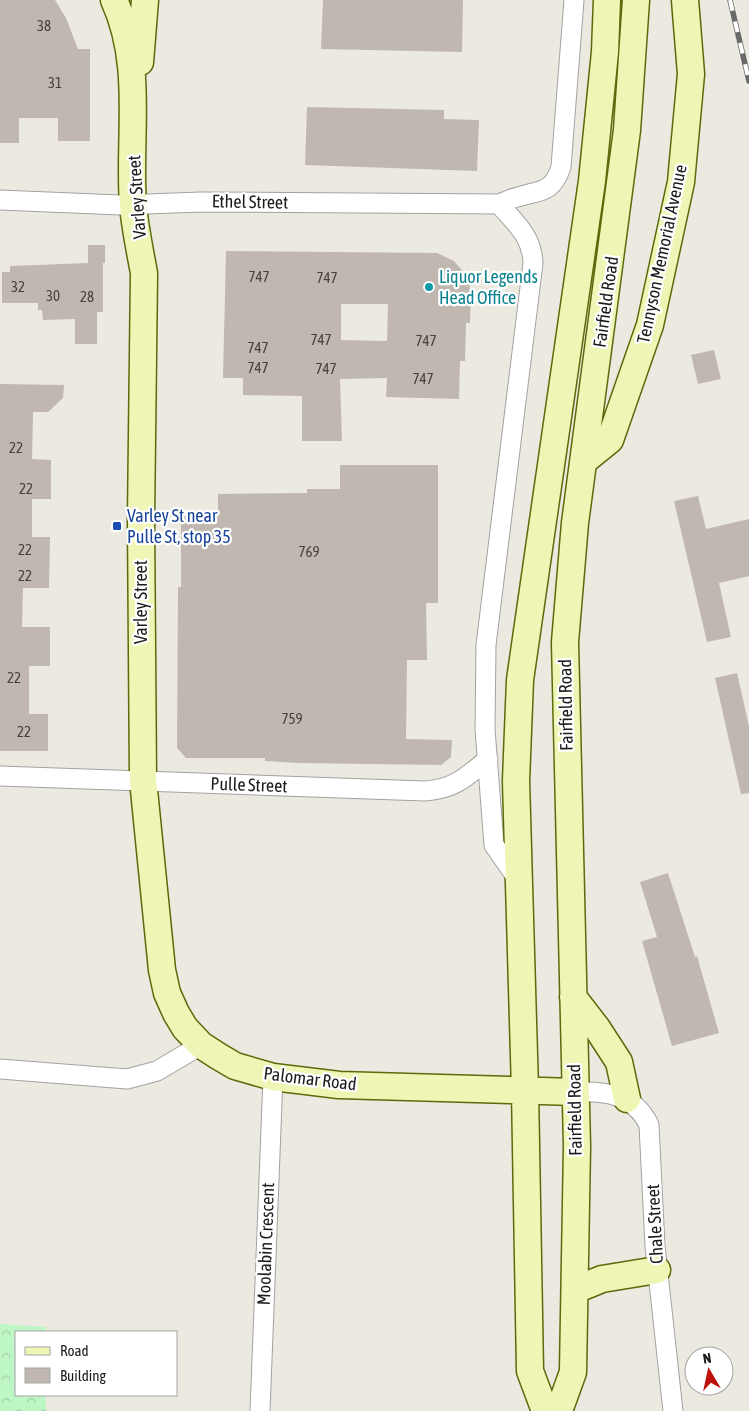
<svg xmlns="http://www.w3.org/2000/svg" width="749" height="1411" viewBox="0 0 749 1411" font-family="'Asap Condensed',sans-serif">
	<style>
		.park { fill: url(#park-crowns) }
		.building { fill: #c0b8b0; fill-rule: evenodd }
		.lines { fill: none; stroke-linecap: round; stroke-linejoin: round }
		.minor-casing { stroke: #a2a2a2; stroke-width: 21 }
		.secondary-casing { stroke: #5b6a0a; stroke-width: 29 }
		.minor { stroke: #fff; stroke-width: 19 }
		.secondary { stroke: #eff6b5; stroke-width: 26 }
		.rail-casing { stroke: #696969; stroke-width: 5.5 }
		.rail { stroke: #fff; stroke-width: 4; stroke-dasharray: 11; stroke-linecap: butt }
		.culture-dot { fill: #0f9aa8; stroke: #fff; stroke-width: 2 }
		.transit-dot { fill: #1a4fb4; stroke: #fff; stroke-width: 2 }
		.labels { text-anchor: middle; stroke-width: 4.5; stroke-linejoin: round; paint-order: stroke }
		.number-label { font-size: 15px; fill: #444240 }
		.street-label { font-size: 18px; fill: #1b1b1b; stroke: #fff }
		.culture-label { font-size: 18px; fill: #0d838f; stroke: #fff; text-anchor: start }
		.transit-label { font-size: 18px; fill: #164399; stroke: #fff; text-anchor: start }
	</style>
	<defs>
		<pattern id="park-crowns" width="20" height="18" patternUnits="userSpaceOnUse" patternTransform="scale(1.25)"><rect width="20" height="18" fill="#bef6c5"/><path d="M2 6a3 3 0 1 1 6 0M12 15a3 3 0 1 1 6 0" fill="none" stroke="#a3d2a9"/></pattern>
	</defs>
	<rect width="100%" height="100%" fill="#ece9e0"/>
	<!-- park -->
	<path class="park" d="M0 1324 46 1327V1332H16V1395H46V1411H0Z"/>
	<!-- building -->
	<path class="building" d="M0 0H55L66 18 78 49H90V141H58V118H19V143H0Z
		M323 0H463L462 52 321 49Z
		M307 107 444 110V119L479 120 477 171 305 165Z
		M88 245H105V263H103V312H97V344H75V319L43 320 42 310H38V303H2V272H10V266L88 263Z
		M226 251 437 253 454 261 466 275 471 291 470 323H466L465 361H460L459 399 386 397 387 378 340 379 342 441H302V396L243 395V378H223ZM341 304H388L387 341 341 340Z
		M714 350 721 379 698 384 691 355Z
		M0 384 64 385 63 398 48 412H33L32 459 51 460V499H32V537H50L49 588H23L22 627H50V666H29V714H48V751H0Z
		M340 465H438V603H426L427 660H407L406 739 452 740 451 757 441 765 298 763 265 761V758H186L177 748 178 587H181V516H218V494L307 493V489H340Z
		M698 496 706 529 749 519V576L719 583 731 637 707 642 674 501Z
		M737 673 749 726V793L741 794 715 678Z
		M668 873 695 957 697 956 719 1033 672 1046 642 941 657 937 640 882Z"/>
	<g class="lines">
		<defs>
			<path id="minor" d="M0 200 120 205 201 202 499 204C505 202 512 198 518 197 540 190 552 194 561 167L574 0
				M499 204C516 224 532 236 533 263L486 645 485 729 494 845 519 881
				M0 776 425 791C455 789 466 777 488 759
				M0 1069 127 1079 157 1071 201 1045
				M575 1092C607 1091 634 1094 649 1125L655 1246 673 1411
				M260 1411 273 1077"/>
			<path id="secondary" d="M114 0C144 65 128 136 133 205 135 228 140 251 144 273L141 520 143 780 162 970 167 993 176 1013 185 1028 201 1045 218 1056 235 1066 273 1077 339 1085 575 1092
				M140 62 145 0
				M584 461 610 440 650 325 681 182 691 74 685 0
				M573 997 597 1028 619 1062 627 1099
				M575 1290 602 1279 657 1270
				M545 1411 530 1371 525 1090 516 781 520 680 592 181 605 52 607 0
				M559 1411 573 1372 577 1146 565 642 575 523 627 130 636 0"/>
		</defs>
		<!-- minor casing -->
		<use href="#minor" class="minor-casing"/>
		<!-- secondary casing -->
		<use href="#secondary" class="secondary-casing"/>
		<!-- minor -->
		<use href="#minor" class="minor"/>
		<!-- secondary -->
		<use href="#secondary" class="secondary"/>
		<defs>
			<path id="rail" d="M730 0 749 81"/>
		</defs>
		<!-- rail casing -->
		<use href="#rail" class="rail-casing"/>
		<!-- rail -->
		<use href="#rail" class="rail"/>
	</g>
	<!-- markers -->
	<circle class="culture-dot" cx="429" cy="287" r="5"/>
	<rect class="transit-dot" x="112" y="521" width="10" height="10" rx="2.5"/>
	<g class="labels">
		<!-- number labels -->
		<g class="number-label">
			<text x="44" y="31">38</text>
			<text x="55" y="88">31</text>
			<text x="259" y="282">747</text>
			<text x="327" y="283">747</text>
			<text x="18" y="292">32</text>
			<text x="53" y="301">30</text>
			<text x="87" y="302">28</text>
			<text x="321" y="345">747</text>
			<text x="426" y="346">747</text>
			<text x="258" y="353">747</text>
			<text x="258" y="373">747</text>
			<text x="326" y="374">747</text>
			<text x="423" y="384">747</text>
			<text x="16" y="453">22</text>
			<text x="26" y="494">22</text>
			<text x="25" y="555">22</text>
			<text x="309" y="557">769</text>
			<text x="25" y="581">22</text>
			<text x="14" y="683">22</text>
			<text x="292" y="724">759</text>
			<text x="24" y="737">22</text>
		</g>
		<!-- street labels -->
		<g class="street-label">
			<text transform="translate(137 197) rotate(-94)" y="6">Varley Street</text>
			<text transform="translate(250 202) rotate(1)" y="6">Ethel Street</text>
			<text transform="translate(662 254) rotate(-78)" y="6">Tennyson Memorial Avenue</text>
			<text transform="translate(606 302) rotate(-82)" y="6">Fairfield Road</text>
			<text transform="translate(141 602) rotate(-90)" y="6">Varley Street</text>
			<text transform="translate(566 705) rotate(-91)" y="6">Fairfield Road</text>
			<text transform="translate(249 785) rotate(2)" y="6">Pulle Street</text>
			<text transform="translate(310 1079) rotate(7)" y="6">Palomar Road</text>
			<text transform="translate(575 1110) rotate(-91)" y="6">Fairfield Road</text>
			<text transform="translate(655 1224) rotate(-93)" y="6">Chale Street</text>
			<text transform="translate(266 1244) rotate(-88)" y="6">Moolabin Crescent</text>
		</g>
		<!-- culture labels -->
		<g class="culture-label">
			<text x="439" y="283">Liquor Legends<tspan x="439" dy="21">Head Office</tspan></text>
		</g>
		<!-- transit labels -->
		<g class="transit-label">
			<text x="127" y="522">Varley St near<tspan x="127" dy="21">Pulle St, stop 35</tspan></text>
		</g>
	</g>
	<!-- legend -->
	<rect x="15" y="1331" width="162" height="65" fill="#ffffff" stroke="#a4a4a4"/>
	<rect x="25" y="1347" width="25" height="8" fill="#eff6b5" stroke="#a4a4a4"/>
	<text x="60" y="1356" font-size="15" fill="#1b1b1b">Road</text>
	<rect x="25" y="1368" width="25" height="15" fill="#c0b8b0" stroke="#a4a4a4"/>
	<text x="60" y="1381" font-size="15" fill="#1b1b1b">Building</text>
	<!-- north arrow -->
	<g transform="translate(709 1371) rotate(351)"><circle r="24" fill="#ffffff" stroke="#a4a4a4"/>
	<path d="M0-4L9 19L0 12L-9 19Z" fill="#bc1209"/>
	<text y="-8" font-size="14" font-weight="bold" text-anchor="middle" fill="#1b1b1b">N</text>
	</g>
</svg>
